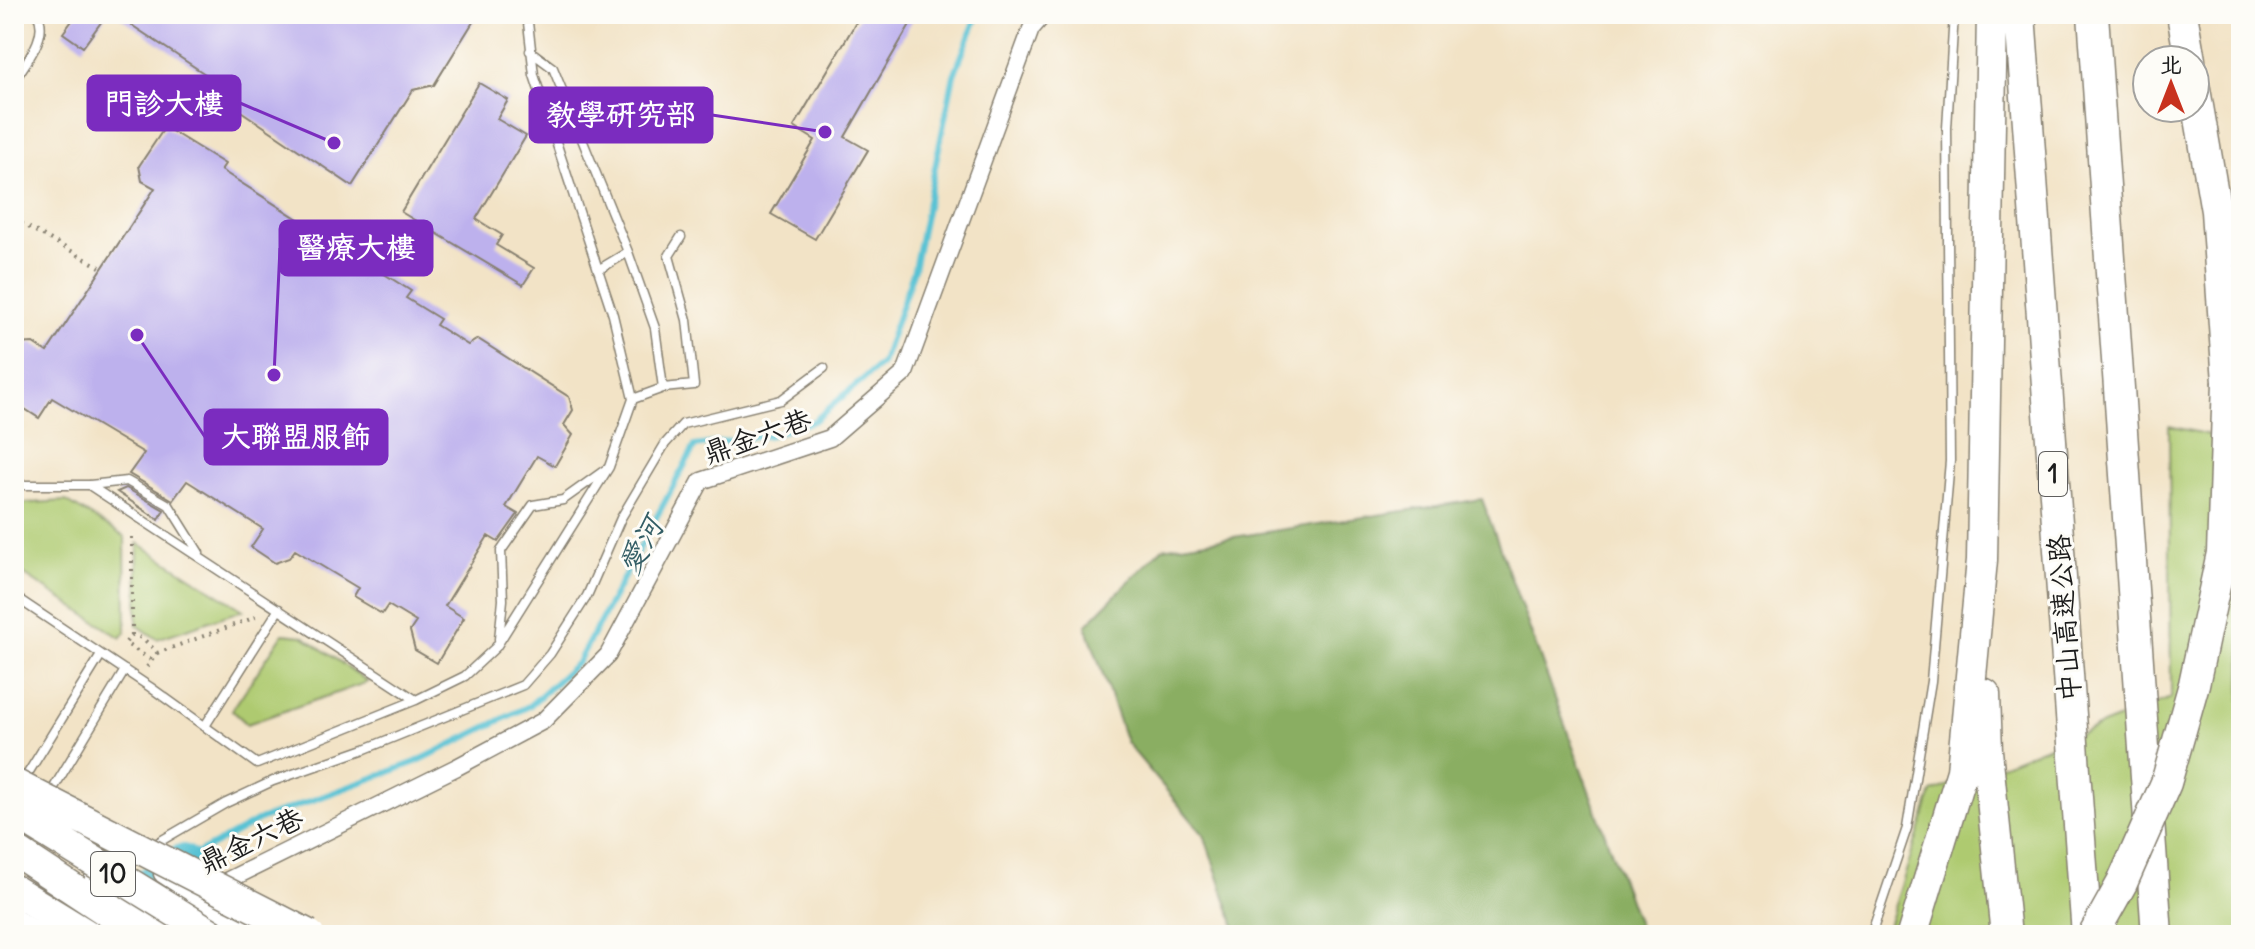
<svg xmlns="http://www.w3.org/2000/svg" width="2255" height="949" viewBox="0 0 2255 949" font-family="Delius,'LXGW WenKai TC',sans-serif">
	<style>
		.green { fill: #aeca70; stroke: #657346; stroke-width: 2 }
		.forest { fill: #8aae62; stroke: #53653f; stroke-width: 2 }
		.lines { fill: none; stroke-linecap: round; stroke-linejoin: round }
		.stream { stroke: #58c2d4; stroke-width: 6 }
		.river { stroke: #58c2d4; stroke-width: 38 }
		.building { fill: #bdb1ed }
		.service-casing { stroke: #878071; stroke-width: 11 }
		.minor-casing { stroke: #878071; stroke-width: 19 }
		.motorway-casing { stroke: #878071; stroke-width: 33 }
		.path { stroke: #878071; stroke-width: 4; stroke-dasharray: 2 6; stroke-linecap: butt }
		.service { stroke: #fff; stroke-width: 8 }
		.minor { stroke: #fff; stroke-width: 16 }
		.motorway { stroke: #fff; stroke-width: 30 }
		.motorway-bridge-casing { stroke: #878071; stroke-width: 33; stroke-linecap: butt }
		.motorway-bridge { stroke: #fff; stroke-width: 30 }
		.labels { text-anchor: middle; stroke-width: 6; stroke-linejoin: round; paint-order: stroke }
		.shield { fill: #fdfcf7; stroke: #605f5e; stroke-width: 2 }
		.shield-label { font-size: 26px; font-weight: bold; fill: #1c1c1c }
		.street-label { font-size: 28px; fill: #1c1c1c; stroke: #fdfcf7 }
		.water-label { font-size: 30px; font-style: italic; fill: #345e66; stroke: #fdfcf7 }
		.leader { fill: none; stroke: #7b2cbf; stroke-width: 3 }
		.callout-dot { fill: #7b2cbf; stroke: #fdfcf7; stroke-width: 3 }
		.callout { fill: #7b2cbf; stroke: #7b2cbf; stroke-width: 3 }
		.callout-label { font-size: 30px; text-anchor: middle; font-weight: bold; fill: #fff }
	</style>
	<rect width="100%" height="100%" fill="#fdfcf7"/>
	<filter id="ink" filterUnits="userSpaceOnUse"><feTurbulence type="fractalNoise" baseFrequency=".0125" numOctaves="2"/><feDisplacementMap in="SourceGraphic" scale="16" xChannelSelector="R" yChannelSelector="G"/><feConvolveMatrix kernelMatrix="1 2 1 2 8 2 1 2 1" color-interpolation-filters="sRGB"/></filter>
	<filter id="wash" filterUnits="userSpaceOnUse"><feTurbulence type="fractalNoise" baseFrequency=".006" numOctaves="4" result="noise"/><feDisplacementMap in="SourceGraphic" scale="32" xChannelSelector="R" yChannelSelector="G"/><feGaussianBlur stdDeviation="1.8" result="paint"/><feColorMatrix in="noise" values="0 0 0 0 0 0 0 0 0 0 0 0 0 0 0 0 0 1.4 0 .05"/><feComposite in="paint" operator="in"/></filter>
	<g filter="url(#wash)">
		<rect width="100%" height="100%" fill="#f2e3c6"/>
		<!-- green -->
		<path class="green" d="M2169 426 2241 442V935H1885L1932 792 2171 698Z
			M66 501 125 537 126 632 121 638 14 568V504Z
			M138 543 243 610 157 639 137 625Z
			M283 634 303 636 368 682 247 724 232 710Z"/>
		<!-- forest -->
		<path class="forest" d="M1482 499 1642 935H1238L1204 835 1126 742 1086 625 1162 548Z"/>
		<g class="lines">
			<!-- stream -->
			<path class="stream" d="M184 861 259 820 416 762 529 706 578 662 695 446 771 435 814 421 882 363 914 269 954 75 978 14"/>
			<!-- river -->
			<path class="river" d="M102 935 138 894 182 863"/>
		</g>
		<g id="blocks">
			<!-- building -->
			<path class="building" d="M77 14H107L83 47 63 33Z
				M115 14H478L434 85 413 90 352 186 214 93 220 84Z
				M861 14H916L845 137 868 150 815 239 771 214 815 140 794 127Z
				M479 83 508 100 497 119 526 136 476 219 502 235 496 245 534 268 523 285 401 212Z
				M165 127 225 164 221 170 411 291 406 298 440 319 436 325 468 345 478 339 569 397 573 410 564 425 573 435 555 466 537 456 506 507 518 514 498 542 488 536 445 606 464 618 437 663 415 650 410 631 416 622 388 605 382 614 353 597 358 588 295 550 289 558 275 563 251 547 263 529 187 481 173 500 129 474 144 453 52 398 39 418 14 402V350L18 344 33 343 47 352 155 188 142 181 139 166Z
				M126 488 164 510 159 520 117 492Z"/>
		</g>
	</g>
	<g filter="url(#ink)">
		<use href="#blocks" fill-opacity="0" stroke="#878071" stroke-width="2"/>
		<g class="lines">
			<defs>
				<path id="service" d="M530 51 553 68 628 252 655 328 663 388
					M14 81C25 63 50 35 37 14
					M598 270 628 252
					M633 399 663 388 694 385 687 320 669 256 681 237
					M14 485H89L416 700 465 676 496 647 609 467 633 399 613 315 534 75 527 14
					M90 485 127 481 169 505 199 553
					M14 596 150 687 257 764 416 700
					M499 639 503 600 501 551 533 505 563 500 605 470
					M205 726 279 609
					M22 783 101 655
					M50 794 125 670
					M152 846 226 803 273 781 365 749 523 685 550 654 587 596 621 518 665 444 683 424 781 400 824 368
					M1871 935 1907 828 1931 681 1950 461 1947 128 1954 14"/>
				<path id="minor" d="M162 874 254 935
					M93 878 182 935
					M196 896 457 767 543 721 608 655 701 481 830 438 905 373 1031 29 1044 14
					M14 917 45 935"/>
				<path id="motorway" d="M2020 14 2087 935
					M2093 14 2157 935
					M2182 14 2190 60
					M2195 89 2216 211 2228 382
					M1985 694 1987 751 2006 935
					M14 850 143 935
					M14 890 87 935
					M1912 935 1962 771 1982 560 1992 14"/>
			</defs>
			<!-- service casing -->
			<use href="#service" class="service-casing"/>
			<!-- minor casing -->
			<use href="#minor" class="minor-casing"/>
			<!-- motorway casing -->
			<use href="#motorway" class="motorway-casing"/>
			<!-- path -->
			<path class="path" d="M14 223 19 222 100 267
				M132 537V635
				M157 653 256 617
				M147 667 157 653C149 644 144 637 132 635L125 643 151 660"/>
			<!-- service -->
			<use href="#service" class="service"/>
			<!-- minor -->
			<use href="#minor" class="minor"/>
			<!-- motorway -->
			<use href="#motorway" class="motorway"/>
			<defs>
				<path id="motorway-bridge" d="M14 784 309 935
					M14 812 213 935
					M2093 935 2122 883 2166 783 2194 684 2222 553 2228 382"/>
			</defs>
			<!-- motorway-bridge casing -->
			<use href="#motorway-bridge" class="motorway-bridge-casing"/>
			<!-- motorway-bridge -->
			<use href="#motorway-bridge" class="motorway-bridge"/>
		</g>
	</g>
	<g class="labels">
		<!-- shield labels -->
		<g class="shield">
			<rect x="2039" y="452" width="28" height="44" rx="6"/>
			<rect x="91" y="852" width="44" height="44" rx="6"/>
		</g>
		<g class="shield-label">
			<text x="2053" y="483">1</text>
			<text x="113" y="883">10</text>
		</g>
		<!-- street labels -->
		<g class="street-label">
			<text transform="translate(757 436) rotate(-19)" y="10">鼎金六巷</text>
			<text transform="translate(2064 618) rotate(-94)" y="10">中山高速公路</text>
			<text transform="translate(251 840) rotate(-26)" y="10">鼎金六巷</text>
		</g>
		<!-- water labels -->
		<g class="water-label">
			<text transform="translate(641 546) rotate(-61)" y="10">愛河</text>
		</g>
	</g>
	<!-- callouts -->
	<path class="leader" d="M334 143L240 103M825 132L712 115M274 375L280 248M137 335L205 437"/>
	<g class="callout-dot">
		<circle cx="334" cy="143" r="8"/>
		<circle cx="825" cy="132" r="8"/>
		<circle cx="274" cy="375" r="8"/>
		<circle cx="137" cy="335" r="8"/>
	</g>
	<g class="callout">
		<rect x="88" y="76" width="152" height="54" rx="8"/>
		<rect x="530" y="88" width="182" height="54" rx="8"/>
		<rect x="280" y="221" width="152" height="54" rx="8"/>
		<rect x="205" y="410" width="182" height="54" rx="8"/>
	</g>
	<g class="callout-label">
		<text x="164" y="114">門診大樓</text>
		<text x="621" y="125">教學研究部</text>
		<text x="356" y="258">醫療大樓</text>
		<text x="296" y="447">大聯盟服飾</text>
	</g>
	<!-- margin -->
	<rect width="2255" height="949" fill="none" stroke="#fdfcf7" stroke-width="48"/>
	<!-- north arrow -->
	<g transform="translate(2171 84)"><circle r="38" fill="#fdfcf7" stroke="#a3a29f" stroke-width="2"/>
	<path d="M0-6L14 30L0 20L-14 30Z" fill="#c8321e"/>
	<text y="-12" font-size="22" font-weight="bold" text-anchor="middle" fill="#1c1c1c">北</text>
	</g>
</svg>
